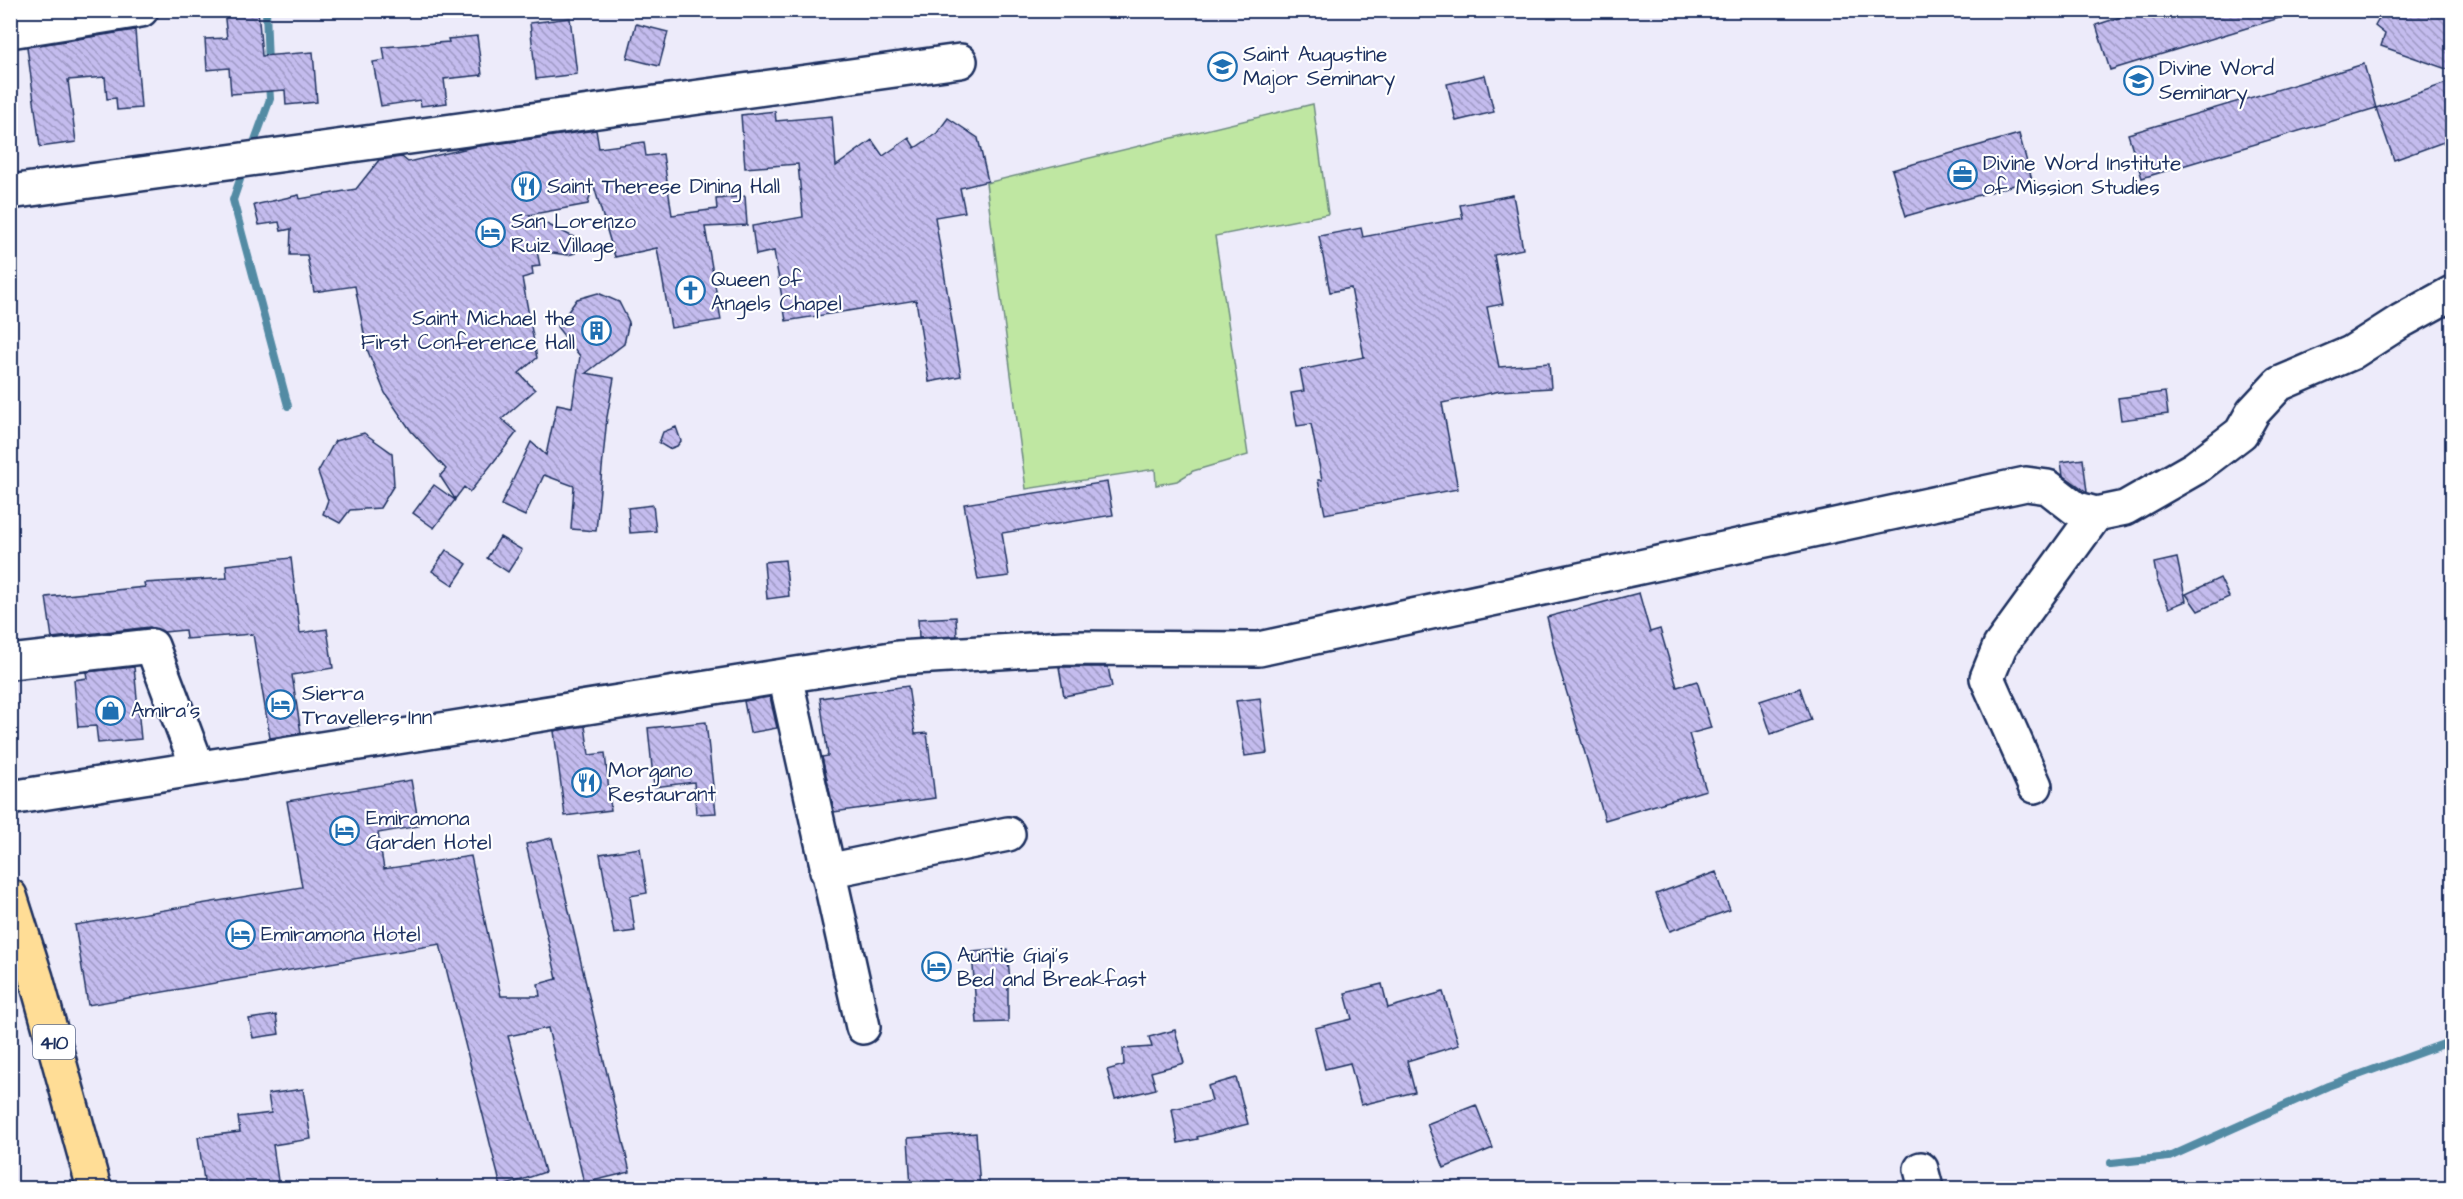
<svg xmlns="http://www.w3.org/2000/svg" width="2463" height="1199" viewBox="0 0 2463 1199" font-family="'Architects Daughter',sans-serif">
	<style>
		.green { fill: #bfe7a2; stroke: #6d8b80; stroke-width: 1.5 }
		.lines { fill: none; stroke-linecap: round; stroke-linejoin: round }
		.stream { stroke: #538ba4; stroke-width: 8 }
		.building { fill: url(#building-back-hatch); stroke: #1b2f5e; stroke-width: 1.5 }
		.minor-casing { stroke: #1b2f5e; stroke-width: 38 }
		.major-casing { stroke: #1b2f5e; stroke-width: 38 }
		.minor { stroke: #fff; stroke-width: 33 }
		.major { stroke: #ffdd96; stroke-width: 33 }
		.labels { text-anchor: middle; stroke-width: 4.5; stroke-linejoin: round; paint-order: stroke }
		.shield { fill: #fff; stroke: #5f6d8e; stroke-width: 1.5 }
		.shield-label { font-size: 20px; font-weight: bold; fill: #1b2f5e }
		.poi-label { font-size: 21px; fill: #1b2f5e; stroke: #fff; text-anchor: start }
	</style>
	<defs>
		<pattern id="building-back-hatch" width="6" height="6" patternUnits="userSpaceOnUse" patternTransform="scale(1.5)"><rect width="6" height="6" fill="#c4bcee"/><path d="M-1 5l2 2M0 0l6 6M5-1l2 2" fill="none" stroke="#9e99c4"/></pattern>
	</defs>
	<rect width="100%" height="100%" fill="#edebfa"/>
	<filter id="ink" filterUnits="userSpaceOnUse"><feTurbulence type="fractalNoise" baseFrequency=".0167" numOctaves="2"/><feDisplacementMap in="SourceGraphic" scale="12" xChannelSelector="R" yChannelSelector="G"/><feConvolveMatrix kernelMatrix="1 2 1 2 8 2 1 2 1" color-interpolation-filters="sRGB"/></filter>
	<g filter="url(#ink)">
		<!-- green -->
		<path class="green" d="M1313 104 1328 214 1215 236 1248 455 1193 471 1177 481 1156 485 1155 469 1026 489 986 183Z"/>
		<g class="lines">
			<!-- stream -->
			<path class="stream" d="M266 10 268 65
				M251 151 270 99 269 83
				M244 168 233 200 288 406
				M2111 1163 2169 1157 2328 1086 2452 1041"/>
		</g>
		<!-- building -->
		<path class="building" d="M224 10H258L262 56 313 52 317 102 286 105 285 90 231 94 229 68 207 70 205 39 227 38Z
			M2142 10H2288L2289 15 2110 70 2096 25Z
			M2384 10H2452V71L2381 46 2385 34 2375 26Z
			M570 18 577 74 536 79 530 23Z
			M636 24 668 32 659 66 627 58Z
			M135 30 141 108 117 110 116 98 107 99 105 77 68 80 76 142 40 147 27 47Z
			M477 36 482 75 444 79 447 103 421 106 420 100 381 106 373 62 385 60 383 47 449 42 448 39Z
			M2364 64 2376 108 2142 178 2128 134Z
			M1485 75 1494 112 1456 121 1447 84Z
			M2452 81V139L2394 160 2376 108Z
			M775 111 776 121 832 116 836 166 872 140 883 156 909 138 915 148 937 133 948 118 978 138 988 181 960 188 965 212 935 217 961 376 929 382 916 300 786 321 774 251 756 255 752 226 803 217 798 164 745 168 741 115Z
			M596 130 599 148 644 142 646 156 663 154 672 215 717 209 716 199 745 196 747 225 705 227 721 320 671 328 657 248 615 257 593 183 588 204 528 215 582 241 575 253 568 255 537 251 540 266 532 267 533 275 522 278 537 358 519 373 535 390 502 419 517 432 470 492 464 487 455 499 440 476 446 469 411 431 385 393 367 349 355 286 314 292 307 255H290L291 229 281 231 279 222 259 225 254 205 299 195 300 199 356 189 379 160 402 157 408 162 473 147Z
			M2019 134 2032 180 1906 216 1892 170Z
			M1513 195 1523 249 1494 255 1503 304 1487 307 1499 367 1549 363 1551 388 1500 391 1442 403 1458 489 1325 514 1318 480H1322L1311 424 1297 426 1291 393 1304 391 1300 370 1364 357 1351 288 1330 292 1319 236 1361 228 1363 237 1463 218 1460 205Z
			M598 293 619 302 629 322 624 344 586 373 614 378 607 417 596 531 571 529 574 486 544 475 525 516 501 505 531 442 546 455 557 404 572 407 580 356 557 327 577 299Z
			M2165 392 2168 414 2121 420 2118 398Z
			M676 427 681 441 677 446 669 449 659 443 663 432Z
			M364 433 392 453 394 485 380 508 350 510 340 523 323 514 328 500 318 472 335 441Z
			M2083 459 2087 492 2063 475 2061 462Z
			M1107 482 1113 515 1002 533 1009 576 978 580 964 504Z
			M434 485 455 500 434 528 413 513Z
			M653 505 656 531 630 533 628 508Z
			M500 537 522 550 508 572 487 558Z
			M446 550 467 564 453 585 432 571Z
			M291 558 300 633 327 629 333 668 292 675 301 733 270 738 253 634 186 639 185 630 164 632 150 627 52 638 46 597 145 587 144 583 227 578 226 565Z
			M2177 558 2186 601 2169 608 2157 580 2154 563Z
			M785 560 789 596 767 599 764 562Z
			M2220 578 2229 597 2198 611 2186 594Z
			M1639 593 1650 632 1660 629 1677 687 1697 681 1711 728 1689 734 1706 790 1605 820 1557 660 1547 617Z
			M956 617 957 636 919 638 918 619Z
			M134 667 141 739 98 743 96 726 78 727 74 680 87 678 86 672Z
			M1059 667H1108L1112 687 1064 696Z
			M908 686 915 734 927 733 935 798 834 812 822 757 828 756 820 698Z
			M1800 688 1811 720 1771 734 1760 701Z
			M770 697 777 728 750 733 744 701Z
			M1260 698 1267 753 1245 756 1236 701Z
			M706 722 716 813 696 814 694 782 654 787 648 728Z
			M585 726 589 755 605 753 611 810 565 816 554 731Z
			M411 780 419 826 378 833 384 869 471 856 501 996H540L538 984 557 979 526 844 552 838 630 1172 584 1183 548 1028 508 1036 545 1172 501 1187 440 944 88 1005 75 925 302 887 287 801Z
			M640 848 647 893 630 896 635 931 614 934 600 854Z
			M1716 872 1730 910 1670 931 1656 894Z
			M1007 949 1010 981H1008V1022L977 1023 972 952Z
			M1382 984 1388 1008 1443 992 1459 1045 1407 1061 1415 1092 1361 1105 1350 1063 1325 1069 1315 1028 1352 1019 1345 993Z
			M276 1015 279 1034 253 1038 249 1019Z
			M1175 1030 1184 1063 1151 1072 1156 1089 1115 1099 1107 1070 1124 1065 1123 1049 1152 1047 1149 1037Z
			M1236 1078 1248 1124 1197 1137 1198 1139 1178 1143 1172 1109 1212 1101 1208 1086Z
			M303 1089 311 1139 273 1145 279 1188H205L198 1137 240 1132 238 1117 271 1113 268 1094Z
			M1476 1105 1493 1148 1444 1168 1427 1124Z
			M976 1133 980 1188H911L908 1138Z"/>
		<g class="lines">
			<defs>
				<path id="minor" d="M10 31 141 10
					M10 192 960 61
					M10 662 152 646 198 768
					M785 676 863 1027
					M2035 786 1987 678 2000 646 2096 514
					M10 798 898 658 1064 648 1259 649 2026 484 2048 487 2075 508 2096 514 2125 508 2195 468 2241 433 2253 412 2279 384 2351 353 2401 321 2452 293
					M827 871 1008 834
					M1921 1169 1926 1188"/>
				<path id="major" d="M10 896 36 978 94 1188"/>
			</defs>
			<!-- minor casing -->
			<use href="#minor" class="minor-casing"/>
			<!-- major casing -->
			<use href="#major" class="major-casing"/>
			<!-- minor -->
			<use href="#minor" class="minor"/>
			<!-- major -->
			<use href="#major" class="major"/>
		</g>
	</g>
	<!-- icons -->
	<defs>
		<symbol id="university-ring" viewBox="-11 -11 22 22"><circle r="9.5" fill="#fff" stroke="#1f6fb2" stroke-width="1.5"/><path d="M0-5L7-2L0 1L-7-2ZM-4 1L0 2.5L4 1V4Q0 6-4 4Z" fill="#1f6fb2"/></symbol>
		<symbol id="office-ring" viewBox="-11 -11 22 22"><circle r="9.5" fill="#fff" stroke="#1f6fb2" stroke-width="1.5"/><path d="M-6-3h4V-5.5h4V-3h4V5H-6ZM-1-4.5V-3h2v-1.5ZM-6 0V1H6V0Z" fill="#1f6fb2"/></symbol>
		<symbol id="restaurant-ring" viewBox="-11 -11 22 22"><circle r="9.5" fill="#fff" stroke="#1f6fb2" stroke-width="1.5"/><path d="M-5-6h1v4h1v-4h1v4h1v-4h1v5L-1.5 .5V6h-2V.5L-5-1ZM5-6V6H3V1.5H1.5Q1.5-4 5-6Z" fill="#1f6fb2"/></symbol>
		<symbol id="hotel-ring" viewBox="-11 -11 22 22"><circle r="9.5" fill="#fff" stroke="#1f6fb2" stroke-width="1.5"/><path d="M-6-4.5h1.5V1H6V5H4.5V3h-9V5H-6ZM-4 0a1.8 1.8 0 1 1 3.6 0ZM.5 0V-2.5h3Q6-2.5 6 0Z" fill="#1f6fb2"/></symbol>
		<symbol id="church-ring" viewBox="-11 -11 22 22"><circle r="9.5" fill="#fff" stroke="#1f6fb2" stroke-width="1.5"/><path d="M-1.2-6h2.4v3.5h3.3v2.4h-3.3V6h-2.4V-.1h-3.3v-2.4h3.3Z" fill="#1f6fb2"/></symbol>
		<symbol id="building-ring" viewBox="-11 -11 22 22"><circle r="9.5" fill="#fff" stroke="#1f6fb2" stroke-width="1.5"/><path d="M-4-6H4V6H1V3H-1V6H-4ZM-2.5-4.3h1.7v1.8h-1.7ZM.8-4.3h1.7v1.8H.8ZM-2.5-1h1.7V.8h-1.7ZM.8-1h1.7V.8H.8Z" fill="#1f6fb2"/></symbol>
		<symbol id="shop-ring" viewBox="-11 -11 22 22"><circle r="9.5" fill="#fff" stroke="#1f6fb2" stroke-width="1.5"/><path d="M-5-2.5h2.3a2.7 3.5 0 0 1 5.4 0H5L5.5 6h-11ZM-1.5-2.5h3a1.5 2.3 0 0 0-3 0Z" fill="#1f6fb2"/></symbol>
	</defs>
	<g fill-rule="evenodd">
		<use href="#university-ring" x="1206" y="50" width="33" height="33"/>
		<use href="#university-ring" x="2122" y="64" width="33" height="33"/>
		<use href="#office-ring" x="1946" y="158" width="33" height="33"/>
		<use href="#restaurant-ring" x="510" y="170" width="33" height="33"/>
		<use href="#hotel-ring" x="474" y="216" width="33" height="33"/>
		<use href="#church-ring" x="674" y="274" width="33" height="33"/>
		<use href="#building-ring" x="580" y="314" width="33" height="33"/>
		<use href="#hotel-ring" x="264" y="688" width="33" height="33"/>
		<use href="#shop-ring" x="94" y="694" width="33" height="33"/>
		<use href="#restaurant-ring" x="570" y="766" width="33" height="33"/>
		<use href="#hotel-ring" x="328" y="814" width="33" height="33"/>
		<use href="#hotel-ring" x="224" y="918" width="33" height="33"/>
		<use href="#hotel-ring" x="920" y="950" width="33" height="33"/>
	</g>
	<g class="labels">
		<!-- shield labels -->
		<rect class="shield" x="33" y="1025" width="42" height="34" rx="4.5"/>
		<g class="shield-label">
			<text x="54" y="1049">410</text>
		</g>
		<!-- poi labels -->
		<g class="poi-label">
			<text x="1243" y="61">Saint Augustine<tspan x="1243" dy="24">Major Seminary</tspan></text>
			<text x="2159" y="75">Divine Word<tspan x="2159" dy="24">Seminary</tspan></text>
			<text x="1983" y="170">Divine Word Institute<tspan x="1983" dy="24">of Mission Studies</tspan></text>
			<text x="547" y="193">Saint Therese Dining Hall</text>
			<text x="511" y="228">San Lorenzo<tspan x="511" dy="24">Ruiz Village</tspan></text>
			<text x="711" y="286">Queen of<tspan x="711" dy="24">Angels Chapel</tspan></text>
			<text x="575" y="325" text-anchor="end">Saint Michael the<tspan x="575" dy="24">First Conference Hall</tspan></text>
			<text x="302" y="700">Sierra<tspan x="302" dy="24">Travellers Inn</tspan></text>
			<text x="131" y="717">Amira’s</text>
			<text x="608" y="777">Morgano<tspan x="608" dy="24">Restaurant</tspan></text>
			<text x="366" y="825">Emiramona<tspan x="366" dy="24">Garden Hotel</tspan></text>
			<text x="261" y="941">Emiramona Hotel</text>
			<text x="957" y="962">Auntie Gigi's<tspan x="957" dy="24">Bed and Breakfast</tspan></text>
		</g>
	</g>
	<!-- margin -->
	<rect width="2463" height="1199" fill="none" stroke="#fff" stroke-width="36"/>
	<rect x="18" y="18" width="2427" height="1163" fill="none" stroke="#1b2f5e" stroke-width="2" filter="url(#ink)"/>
</svg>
